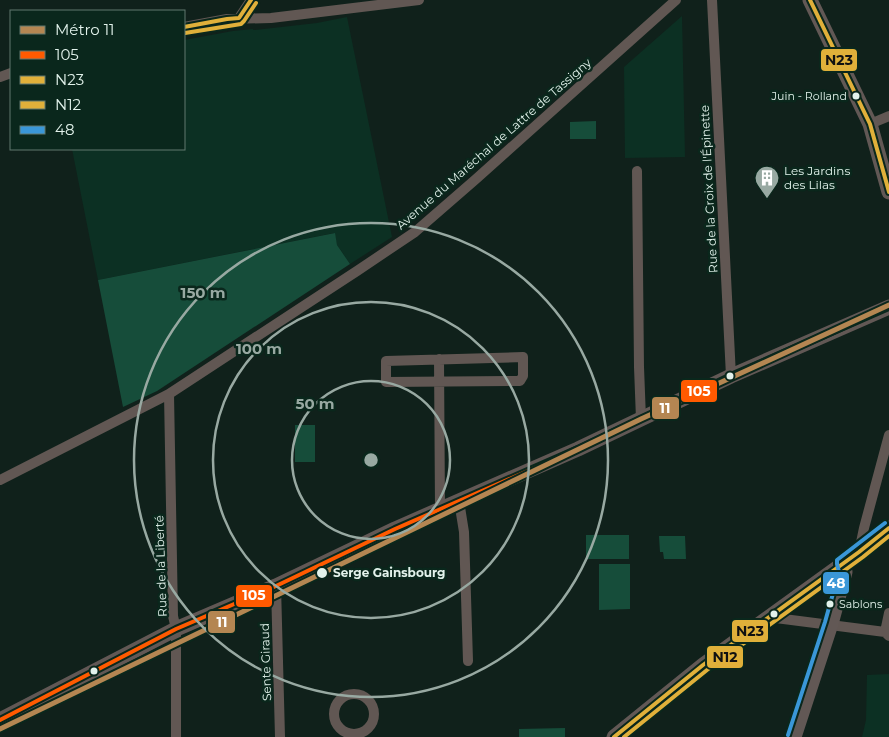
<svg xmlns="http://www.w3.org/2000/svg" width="889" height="737" viewBox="0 0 889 737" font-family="Montserrat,sans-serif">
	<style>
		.built { fill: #0c3023 }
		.green { fill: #164d3a }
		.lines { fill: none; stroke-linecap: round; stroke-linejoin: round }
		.street { stroke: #615753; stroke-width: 10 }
		.secondary { stroke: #625855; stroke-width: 15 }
		.bus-1-casing { stroke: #0a271c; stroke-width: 8 }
		.bus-2-casing { stroke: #0a271c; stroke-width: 8 }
		.bus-3-casing { stroke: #0a271c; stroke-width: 8 }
		.bus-4-casing { stroke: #0a271c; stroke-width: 8 }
		.bus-1 { stroke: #ff5a00; stroke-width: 4 }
		.bus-2 { stroke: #e0b03a; stroke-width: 4 }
		.bus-3 { stroke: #e0b03a; stroke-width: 4 }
		.bus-4 { stroke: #3a97d8; stroke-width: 4 }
		.metro-1-casing { stroke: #0a271c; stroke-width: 9 }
		.metro-1 { stroke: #b48652; stroke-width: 5 }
		.ring { fill: none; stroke: #98a9a2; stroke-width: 2.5 }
		.bus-dot { fill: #e2f2eb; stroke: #0a271c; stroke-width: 2 }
		.labels { text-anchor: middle; stroke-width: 5; stroke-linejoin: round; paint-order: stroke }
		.bus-label { font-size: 11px; fill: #e2f2eb; stroke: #0a271c; text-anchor: end }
		.street-label { font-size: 12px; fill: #e2f2eb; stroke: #0a271c }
		.poi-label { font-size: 12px; fill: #e2f2eb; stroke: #0a271c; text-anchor: start }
		.stop-label { font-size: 12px; font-weight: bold; fill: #e2f2eb; stroke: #0a271c; text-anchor: start }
		.centre { fill: #98a9a2; stroke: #0a271c; stroke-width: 2.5 }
		.ring-label { font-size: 15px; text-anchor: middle; font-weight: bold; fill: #98a9a2; stroke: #0a271c; stroke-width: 5; stroke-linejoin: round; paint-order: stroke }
		.line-badge { stroke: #0a271c; stroke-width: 2 }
		.badge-label { font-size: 14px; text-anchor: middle; font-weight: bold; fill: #fff }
		.pale-badge-label { font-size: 14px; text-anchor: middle; font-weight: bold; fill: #111 }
	</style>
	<rect width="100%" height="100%" fill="#10211b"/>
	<!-- built -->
	<path class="built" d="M682 16 685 157 625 158 624 67Z
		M347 17 392 237 350 264 337 245 334 233 98 280 72 149H184V40L233 31 253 29V30H255L317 23Z
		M889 674V737H862L866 720 867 675Z"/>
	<!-- green -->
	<path class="green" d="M596 121V139H570V122Z
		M335 233 337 245 350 264 157 391 123 407 98 280Z
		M295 425H315V462H295Z
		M586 535H629V559H586Z
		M659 536H685L686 559H664L663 552H660Z
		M599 564H630V609L599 610Z
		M565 728V737H519V729Z"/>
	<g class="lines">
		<!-- street -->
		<path class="street" d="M712 0 731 376
			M239 18 251 0
			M184 27 227 19 271 18 419 0
			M0 77 11 73
			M870 124 889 116
			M637 171 639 367 641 419
			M523 357V376L520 381 386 382V361Z
			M439 359 440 509
			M169 394 173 616 176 629V737
			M0 480 169 394 357 271 415 232 476 179 676 0
			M459 501 464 532 468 661
			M859 552 864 528 889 435
			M276 586 280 737
			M768 617 885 632 889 636
			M885 632 889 613
			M334 714a20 20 0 1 1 40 0a20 20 0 1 1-40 0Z"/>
		<!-- secondary -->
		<path class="secondary" d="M810 0 870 124 889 192
			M0 720 176 629 276 586 395 529 578 449 731 376 889 307
			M614 737 703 665 859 552 889 528
			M794 737 831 624 845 572 843 563"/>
		<defs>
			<path id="bus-1" d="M0 720 176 629 276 586 395 529 578 449 731 376 889 307"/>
			<path id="bus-2" d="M810 0 870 124 889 192
				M184 27 227 19 239 18 251 0
				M614 737 703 665 859 552 889 528"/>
			<path id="bus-3" d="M185 33 241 24 244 21 256 3
				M624 737 707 670 863 557 889 536"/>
			<path id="bus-4" d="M788 735 825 622 839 572 837 564V560L885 523"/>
		</defs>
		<!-- bus-1 casing -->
		<use href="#bus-1" class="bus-1-casing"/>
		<!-- bus-2 casing -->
		<use href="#bus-2" class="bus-2-casing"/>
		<!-- bus-3 casing -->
		<use href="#bus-3" class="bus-3-casing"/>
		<!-- bus-4 casing -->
		<use href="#bus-4" class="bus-4-casing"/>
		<!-- bus-1 -->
		<use href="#bus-1" class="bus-1"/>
		<!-- bus-2 -->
		<use href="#bus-2" class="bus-2"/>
		<!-- bus-3 -->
		<use href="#bus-3" class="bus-3"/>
		<!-- bus-4 -->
		<use href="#bus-4" class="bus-4"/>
		<defs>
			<path id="metro-1" d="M0 729 641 419 889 305"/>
		</defs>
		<!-- metro-1 casing -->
		<use href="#metro-1" class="metro-1-casing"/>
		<!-- metro-1 -->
		<use href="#metro-1" class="metro-1"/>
	</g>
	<!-- distance rings -->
	<g class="ring">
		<circle cx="371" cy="460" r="79"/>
		<circle cx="371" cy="460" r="158"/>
		<circle cx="371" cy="460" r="237"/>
	</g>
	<!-- icons -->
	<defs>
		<symbol id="building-pin" viewBox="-11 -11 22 30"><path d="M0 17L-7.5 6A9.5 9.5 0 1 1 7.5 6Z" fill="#98a9a2" stroke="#0a271c"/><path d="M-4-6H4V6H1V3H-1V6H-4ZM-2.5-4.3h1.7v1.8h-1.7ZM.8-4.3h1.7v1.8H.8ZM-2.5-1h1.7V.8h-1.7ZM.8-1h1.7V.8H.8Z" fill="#fff"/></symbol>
	</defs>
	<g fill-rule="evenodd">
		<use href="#building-pin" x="753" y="164" width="28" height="38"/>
	</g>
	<!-- markers -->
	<g class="bus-dot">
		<circle cx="856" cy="96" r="4.5"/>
		<circle cx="730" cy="376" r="4.5"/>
		<circle cx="322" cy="573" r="6"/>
		<circle cx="830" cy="604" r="4.5"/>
		<circle cx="774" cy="614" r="4.5"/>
		<circle cx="94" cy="671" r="4.5"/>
	</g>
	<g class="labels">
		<!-- bus labels -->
		<g class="bus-label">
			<text x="847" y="100">Juin - Rolland</text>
			<text x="839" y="608" text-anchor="start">Sablons</text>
		</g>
		<!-- street labels -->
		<g class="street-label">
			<text transform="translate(494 144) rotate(-41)" y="4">Avenue du Maréchal de Lattre de Tassigny</text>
			<text transform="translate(709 189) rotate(-93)" y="4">Rue de la Croix de l'Épinette</text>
			<text transform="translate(161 566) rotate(-92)" y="4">Rue de la Liberté</text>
			<text transform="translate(266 662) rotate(-92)" y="4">Sente Giraud</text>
		</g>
		<!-- poi labels -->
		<g class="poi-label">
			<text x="784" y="175">Les Jardins<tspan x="784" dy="14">des Lilas</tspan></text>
		</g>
		<!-- stop labels -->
		<g class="stop-label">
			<text x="333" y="577">Serge Gainsbourg</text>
		</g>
	</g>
	<circle cx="371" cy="460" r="8" class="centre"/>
	<g class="ring-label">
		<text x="203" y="298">150 m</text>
		<text x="259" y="354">100 m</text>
		<text x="315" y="409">50 m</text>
	</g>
	<g class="line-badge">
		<rect x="820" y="48" width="38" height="24" rx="5" fill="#e0b03a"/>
		<rect x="680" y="379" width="38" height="24" rx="5" fill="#ff5a00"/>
		<rect x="651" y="396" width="29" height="24" rx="5" fill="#b48652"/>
		<rect x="822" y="571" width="28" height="24" rx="5" fill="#3a97d8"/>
		<rect x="235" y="584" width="38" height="24" rx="5" fill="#ff5a00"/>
		<rect x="207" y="610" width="29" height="24" rx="5" fill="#b48652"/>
		<rect x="731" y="619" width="38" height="24" rx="5" fill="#e0b03a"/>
		<rect x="706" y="645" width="38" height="24" rx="5" fill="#e0b03a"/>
	</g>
	<g class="badge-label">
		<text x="699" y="396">105</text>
		<text x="665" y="413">11</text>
		<text x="836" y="588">48</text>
		<text x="254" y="600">105</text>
		<text x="222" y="627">11</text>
	</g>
	<g class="pale-badge-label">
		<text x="839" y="65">N23</text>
		<text x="750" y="636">N23</text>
		<text x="725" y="662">N12</text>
	</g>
	<!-- legend -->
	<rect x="10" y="10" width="175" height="140" fill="#0a271c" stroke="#60786f"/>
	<rect x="20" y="26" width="25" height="8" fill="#b48652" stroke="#60786f"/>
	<text x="55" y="35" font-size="15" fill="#e2f2eb">Métro 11</text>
	<rect x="20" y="51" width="25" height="8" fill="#ff5a00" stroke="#60786f"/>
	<text x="55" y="60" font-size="15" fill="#e2f2eb">105</text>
	<rect x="20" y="76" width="25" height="8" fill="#e0b03a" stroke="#60786f"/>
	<text x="55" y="85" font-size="15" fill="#e2f2eb">N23</text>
	<rect x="20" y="101" width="25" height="8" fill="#e0b03a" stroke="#60786f"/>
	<text x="55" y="110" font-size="15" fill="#e2f2eb">N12</text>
	<rect x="20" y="126" width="25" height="8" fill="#3a97d8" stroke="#60786f"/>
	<text x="55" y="135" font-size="15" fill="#e2f2eb">48</text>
</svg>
